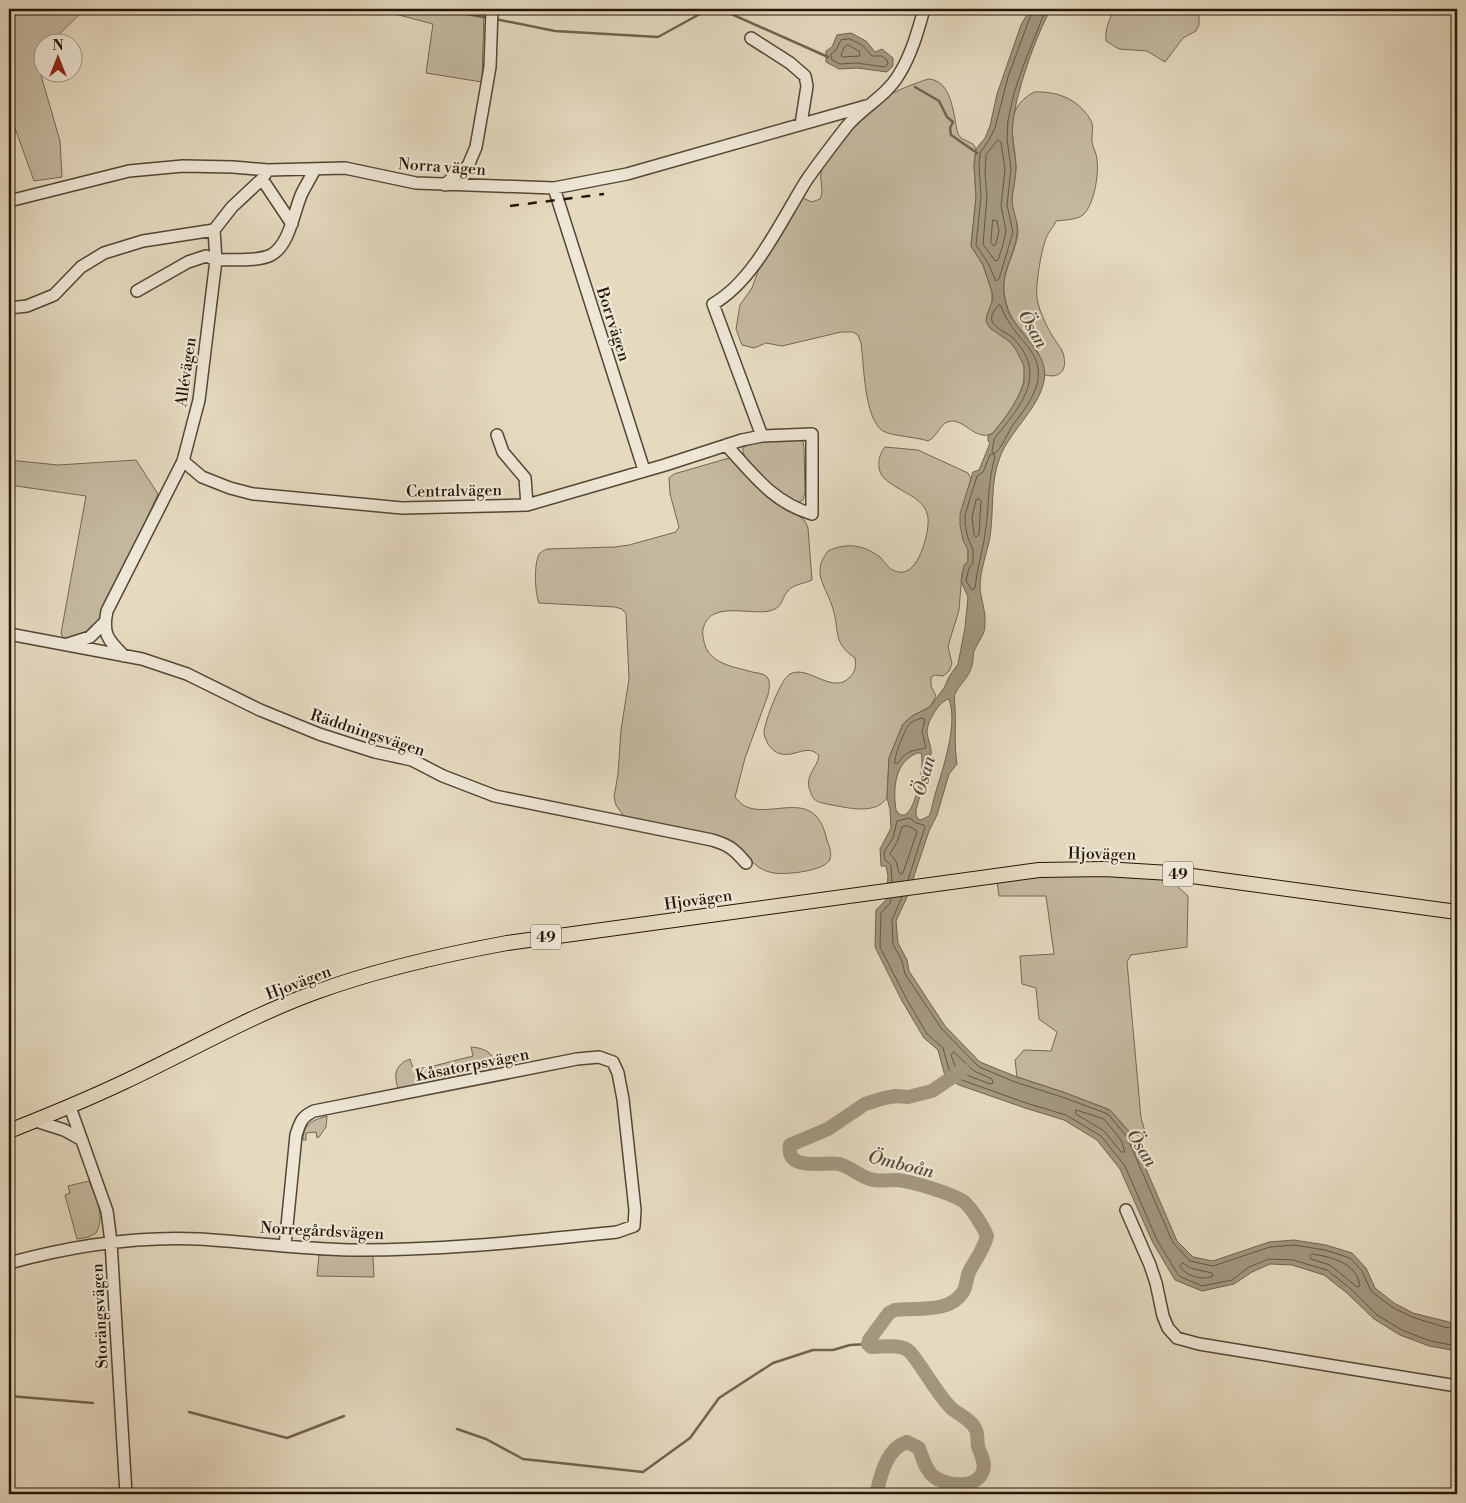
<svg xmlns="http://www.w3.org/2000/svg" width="1466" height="1503" viewBox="0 0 1466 1503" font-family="'Libre Bodoni',serif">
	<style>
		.green { fill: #c4b9a0; stroke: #746752 }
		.water { fill: #a39780; stroke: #70634e; fill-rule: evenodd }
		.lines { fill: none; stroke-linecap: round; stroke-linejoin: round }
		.shore { stroke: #645642; stroke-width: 1 }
		.stream { stroke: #70634e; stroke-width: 2.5 }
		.river { stroke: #a39780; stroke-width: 14 }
		.minor-casing { stroke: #544633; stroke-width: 14 }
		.major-casing { stroke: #241504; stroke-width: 16 }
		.minor { stroke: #eee7d6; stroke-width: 11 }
		.major { stroke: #e5dac0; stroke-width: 14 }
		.rail { stroke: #241504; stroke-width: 2.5; stroke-dasharray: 9 9; stroke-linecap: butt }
		.labels { text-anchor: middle; stroke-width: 4.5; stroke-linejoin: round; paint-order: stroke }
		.shield { fill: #eee7d6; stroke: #615443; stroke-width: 1 }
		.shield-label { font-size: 15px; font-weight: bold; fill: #241504 }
		.street-label { font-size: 16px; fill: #241504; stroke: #eee7d6 }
		.water-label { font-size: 18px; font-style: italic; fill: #574936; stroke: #eee7d6 }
	</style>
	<rect width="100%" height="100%" fill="#e5dac0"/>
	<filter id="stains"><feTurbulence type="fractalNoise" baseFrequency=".004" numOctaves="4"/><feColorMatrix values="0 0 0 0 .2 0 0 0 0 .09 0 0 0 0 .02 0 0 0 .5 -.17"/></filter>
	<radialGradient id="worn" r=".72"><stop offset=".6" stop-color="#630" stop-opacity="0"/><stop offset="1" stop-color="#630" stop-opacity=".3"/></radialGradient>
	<!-- green -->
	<path class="green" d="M9 9H85L51 42H42V51L36 58 60 141 62 177 34 181 11 117 9 116Z
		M376 9H484L482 82 426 73 433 24Z
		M1115 9H1202L1199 16V25L1196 31 1183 38 1165 62 1147 51 1119 49 1106 41C1105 29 1109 19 1115 9Z
		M928 79C953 80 953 116 958 134L961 138 973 144 976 149 974 165 976 197 971 246 983 265 992 292V304L987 315 990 328C997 333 1006 337 1012 344 1041 376 1013 407 993 433 977 442 966 421 952 421 940 421 938 437 928 441 917 437 891 436 883 431 864 419 864 364 861 343L858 335 853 332H841L782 346 766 343 754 348 742 345 736 329 740 305 752 288 760 266 799 202 803 198 812 202 820 199C825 189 818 179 822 169 829 149 868 109 886 97 899 89 914 84 928 79Z
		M1034 92C1057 91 1078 99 1090 119 1095 126 1091 134 1092 142 1093 148 1097 154 1097 160 1099 175 1094 205 1083 215 1076 220 1064 220 1056 221 1054 226 1051 229 1048 234 1042 244 1035 286 1037 298 1039 311 1046 325 1053 337 1056 342 1061 347 1063 353 1068 369 1061 379 1045 375 1043 368 1042 360 1038 353 1027 331 1011 327 1005 298 999 274 1016 255 1018 232 1018 222 1013 214 1012 205 1011 193 1016 180 1016 167 1015 138 1001 110 1034 92Z
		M800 438 803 442 804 448 805 493 803 500 799 502C785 500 740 463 743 448 758 437 783 440 800 438Z
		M885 447 918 450 968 473 971 479 963 507V540L968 549V562L962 573 959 610 948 646 952 664 949 671 943 676 935 675 931 677V686L936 696 930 707 912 716 903 724 889 758 887 798C875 815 849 808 832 805 827 804 818 803 814 799 812 797 810 790 809 788 806 774 817 768 819 756 806 739 785 769 768 744 767 741 764 737 764 733 764 723 781 678 790 674 809 664 833 697 851 676 856 670 856 664 855 658 832 642 840 632 833 609 827 587 810 574 828 551 847 542 865 545 881 558 885 562 888 569 895 571 916 580 927 540 928 525 931 497 900 494 884 478 876 470 878 455 885 447Z
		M729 458 805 521 808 528 812 580C804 584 793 584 788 591 782 597 783 605 775 609 757 619 710 597 703 629 702 636 704 642 706 648 714 665 736 667 752 672 757 673 763 673 767 677 771 682 769 689 768 695L745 758 735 797C737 799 740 803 743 805 763 818 799 797 816 816 822 822 825 832 827 840 829 846 832 853 830 859 826 871 786 875 774 873 749 869 747 848 729 841 699 829 664 825 632 819L623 815 616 805 614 797 618 774 621 730 629 679 626 614 622 609 615 607 539 603C535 595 534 566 538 557 539 552 543 551 547 549L615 547 629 545 676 532 679 527 670 494 669 478 674 474Z
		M9 460 58 465 136 460 158 494 101 617 82 635 64 640 61 633 86 496 9 485Z
		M1101 874 1168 878 1188 896 1187 947 1131 955 1127 962 1141 1118 1147 1138 1131 1134 1110 1110 1063 1092 1017 1077 1015 1060 1024 1050 1051 1051 1057 1032 1039 1019 1036 988 1022 984 1020 956 1054 954 1046 896H999L997 881 1055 875Z
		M471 1047C486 1048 499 1055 492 1072L399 1089 398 1088C393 1074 396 1064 410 1059L414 1071 473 1056Z
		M327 1116 326 1127 319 1137 317 1138 316 1132 306 1133V1140H303C303 1124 313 1120 327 1116Z
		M89 1181C95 1196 106 1217 96 1233L89 1237 77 1239 65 1195 70 1193 68 1186Z
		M319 1255 371 1256 373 1257 374 1277 317 1276Z"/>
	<!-- water -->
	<path class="water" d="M1030 9H1051C1036 35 1016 92 1013 123 1011 138 1015 151 1016 166 1016 177 1013 188 1012 198 1012 211 1019 222 1017 234 1014 258 999 274 1005 300 1007 308 1009 316 1014 322 1026 340 1049 357 1044 381 1039 408 1010 431 1000 457 990 482 994 511 990 537 987 553 980 570 980 588 981 600 986 612 985 624 985 635 979 640 975 649 972 654 974 660 972 665 970 676 961 683 956 692 953 696 955 703 955 708 956 726 954 746 957 764L949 774 937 815 929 831 907 897 896 921 898 943 907 960 909 971 945 1026 980 1062 1017 1077 1063 1092 1110 1110 1131 1134 1177 1241 1193 1257 1213 1261 1269 1242 1294 1240 1326 1245 1352 1253 1366 1268 1375 1288 1394 1303 1413 1313 1457 1324V1351L1429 1346 1400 1335 1374 1319 1347 1293 1324 1275 1292 1265 1270 1264 1252 1272 1234 1284 1202 1291 1175 1280 1153 1243 1120 1169 1097 1140 1064 1120 1025 1108 959 1085 945 1076 938 1050 924 1038 902 1001 875 947 876 910 886 900 888 876 886 866H881L880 849 891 828 890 809 887 798 889 758 903 724 912 716 930 707 944 688 949 677 958 664 965 628 968 597 961 581 964 565 968 562V550L963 540 960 525V514L973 472 979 470 990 443 988 441V436L993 433 1008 414 1018 397 1024 383V366L1016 350 1010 342 990 328 986 322 987 315 993 299 992 292 983 265 971 246 976 197 974 165 976 149 985 138 990 126 997 94 1006 68 1021 25ZM949 699C958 723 944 765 937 788 934 796 933 804 931 811L929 816 921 820 918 819 916 815V810L931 756C932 747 928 741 927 732 927 722 939 701 949 699ZM917 753H921C925 764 916 808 906 814 903 816 902 815 899 814L896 810C893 789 894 763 917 753Z
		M851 33 866 41 875 52 882 49 893 58V66L887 72 857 68 839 69 826 62V51L832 47 837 35Z"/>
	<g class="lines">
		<!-- shore -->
		<path class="shore" d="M1033 9 1008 77 995 128 989 140 980 153 979 166 981 197 976 245 988 263 996 281 999 279 1013 232 1007 205 1011 169 1007 139 1008 120 1014 93 1024 64 1046 9
			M850 39 862 45 872 56H882L887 60 888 64 884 67 857 63 840 64 832 60 831 54 836 50 841 40Z
			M848 45 859 51 860 56 842 57 841 54 845 46Z
			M998 140 1001 142 1005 169 1001 206 1006 231 1002 248 998 260 995 261 983 244 987 197 985 174 986 155Z
			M993 220 997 221 999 231 996 244 994 246 991 243Z
			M999 305 1001 306C1007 323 1017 333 1028 347 1050 375 1033 398 1015 422 1008 431 1003 447 994 454L992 451C993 447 993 444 994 440 995 436 1001 431 1003 428 1017 410 1034 389 1029 365 1027 355 1020 345 1013 338 1008 333 995 329 992 321 990 316 995 308 999 305Z
			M993 454 995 457C988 480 989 503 986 527 984 547 977 567 975 588L972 590 966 581 969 568 973 563V550L968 538 965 524V515L977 476 983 472 990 455Z
			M979 499 981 501 979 535 976 537 974 535 972 517 976 500Z
			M922 718 925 720 922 731 926 748C912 751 907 750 898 763L895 764C893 758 904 732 908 726 911 721 917 720 922 718Z
			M908 826 916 830 917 832 903 873 901 874 899 873 896 861 890 854 898 840 902 827Z
			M892 882 891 865 885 860 884 852 893 838 897 821 910 818 916 823 924 825 925 827 908 880
			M902 897 892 920 893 944 902 961 905 974 941 1028 979 1067 1015 1082 1062 1097 1108 1114 1127 1137 1173 1243 1190 1261 1213 1266 1270 1247 1294 1245 1325 1250 1350 1258 1362 1271 1371 1291 1392 1307 1412 1317 1444 1327 1457 1329
			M891 899 890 903 881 913 880 947 906 998 927 1034 943 1048 950 1073 962 1080 1026 1103 1066 1115 1101 1136 1125 1166 1157 1240 1179 1276 1202 1286 1232 1280 1249 1267 1269 1259 1293 1260 1327 1270 1351 1289 1377 1315 1402 1330 1430 1341 1457 1346
			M954 1052 974 1071 992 1079 993 1083 990 1084 964 1074 956 1069 951 1055Z
			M1076 1110 1104 1119 1121 1140 1125 1152H1121L1104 1131 1076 1114Z
			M1312 1254C1332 1257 1357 1263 1360 1286L1357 1287 1330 1265 1311 1259 1310 1256Z
			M1183 1263 1190 1268 1212 1273 1213 1276C1203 1281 1185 1276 1180 1266Z"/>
		<!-- stream -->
		<path class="stream" d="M447 9 455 12 489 18
			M720 9 828 57
			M495 19 555 31 658 37 709 9
			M915 87 939 101 947 117 953 122 950 128 951 135 977 153
			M9 1396 93 1403
			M189 1412 287 1438 344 1416
			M457 1429 486 1439 523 1459 643 1472 690 1438 719 1398 773 1363 813 1350H833L850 1345 868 1344"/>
		<!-- river -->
		<path class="river" d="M876 1494C881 1475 886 1449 907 1442L919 1448C922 1457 925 1468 932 1475 943 1486 977 1490 983 1471 986 1462 980 1454 978 1446 977 1441 978 1435 976 1430 972 1420 959 1415 951 1408 935 1391 925 1370 910 1352 902 1343 883 1347 871 1347L868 1344 869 1340 889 1313 895 1310C916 1307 949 1314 963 1292 967 1286 966 1277 970 1270 976 1259 984 1249 987 1236 983 1226 971 1207 963 1201 950 1193 911 1181 897 1180 888 1180 879 1182 870 1179 859 1176 851 1167 839 1164 827 1161 785 1173 790 1145L828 1129 865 1104 884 1098 896 1096 908 1097 932 1091 963 1070"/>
		<defs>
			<path id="minor" d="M751 38 790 63 805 76 807 86 801 124
				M262 179 292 224
				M445 185 453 177 468 166 476 147 490 67 492 9
				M554 188 644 470
				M9 201 129 171 183 166 233 167 268 170 345 168 416 183 554 188 627 174 866 106
				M137 291 188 262 206 256 216 260 214 230 232 207 262 179 268 170
				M9 308 27 306 54 295 81 267 104 253 143 241 214 230
				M497 435 503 452 525 478 527 505
				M762 436 713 304C754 281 781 221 806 181 819 162 833 144 847 126 862 108 886 96 898 76 911 56 918 31 924 9
				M183 461 202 477 230 488 253 494 402 508 527 505 665 465 742 440 762 436 812 434V514C772 502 753 474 726 445
				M9 634 142 659 187 674 260 710 319 734 375 752 412 760 443 776 495 796 712 840C729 845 734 849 746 863
				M68 644 90 637 104 623
				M124 656C108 640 102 634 107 611L183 461 199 400 216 260C231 259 258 262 271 255 290 245 294 210 302 193 306 185 311 177 315 169
				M70 1107 107 1211 111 1242 126 1494
				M36 1121 64 1130 82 1140
				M1126 1210 1150 1265 1156 1283 1163 1316 1168 1328 1177 1338 1199 1344 1457 1386
				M9 1263C71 1246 134 1236 199 1239 249 1242 299 1249 350 1250 439 1251 528 1241 617 1232L634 1226 635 1210 623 1099 618 1073 613 1062 599 1057 577 1059 314 1111C301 1117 300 1123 296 1135L285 1246"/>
			<path id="major" d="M9 1131C47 1116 86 1100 124 1082 188 1052 250 1016 316 992 379 969 442 955 507 943L1039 870 1104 869 1170 873 1457 912"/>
		</defs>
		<!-- minor casing -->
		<use href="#minor" class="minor-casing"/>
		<!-- major casing -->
		<use href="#major" class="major-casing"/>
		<!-- minor -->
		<use href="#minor" class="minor"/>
		<!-- major -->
		<use href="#major" class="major"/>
		<!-- rail -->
		<path class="rail" d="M510 206 604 194"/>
	</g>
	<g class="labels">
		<!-- shield labels -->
		<g class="shield">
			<rect x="1163" y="861.5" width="30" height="25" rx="4"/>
			<rect x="531" y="924.5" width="30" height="25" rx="4"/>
		</g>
		<g class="shield-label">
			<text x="1178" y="879">49</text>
			<text x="546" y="942">49</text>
		</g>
		<!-- street labels -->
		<g class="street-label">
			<text transform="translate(442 166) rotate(4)" y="6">Norra vägen</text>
			<text transform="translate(614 324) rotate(72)" y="6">Borrvägen</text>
			<text transform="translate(185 372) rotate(-82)" y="6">Allévägen</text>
			<text transform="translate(454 490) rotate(-1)" y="6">Centralvägen</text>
			<text transform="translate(368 732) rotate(18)" y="6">Räddningsvägen</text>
			<text transform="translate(1102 853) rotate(1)" y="6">Hjovägen</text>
			<text transform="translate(698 899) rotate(-8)" y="6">Hjovägen</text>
			<text transform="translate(298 982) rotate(-21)" y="6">Hjovägen</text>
			<text transform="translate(472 1064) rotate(-11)" y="6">Kåsatorpsvägen</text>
			<text transform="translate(322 1230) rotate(3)" y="6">Norregårdsvägen</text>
			<text transform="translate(99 1316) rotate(-93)" y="6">Storängsvägen</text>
		</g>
		<!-- water labels -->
		<g class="water-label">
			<text transform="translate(1033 329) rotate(60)" y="6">Ösan</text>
			<text transform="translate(924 776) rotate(-74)" y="6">Ösan</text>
			<text transform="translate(1142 1148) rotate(58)" y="6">Ösan</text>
			<text transform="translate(901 1164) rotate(14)" y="6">Ömboån</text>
		</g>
	</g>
	<!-- margin -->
	<rect width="1466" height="1503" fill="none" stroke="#e5dac0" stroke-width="30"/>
	<rect x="10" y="10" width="1446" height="1483" fill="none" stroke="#241504" stroke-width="2.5"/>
	<rect x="15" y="15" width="1436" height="1473" fill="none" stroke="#241504"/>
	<!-- north arrow -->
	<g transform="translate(58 58)"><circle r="24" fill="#eee7d6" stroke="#9d9382"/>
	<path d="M0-4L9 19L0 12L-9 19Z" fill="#8f2418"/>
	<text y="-8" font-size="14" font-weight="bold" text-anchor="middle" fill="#241504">N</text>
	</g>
	<rect width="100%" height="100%" filter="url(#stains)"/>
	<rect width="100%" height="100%" fill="url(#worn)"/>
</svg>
